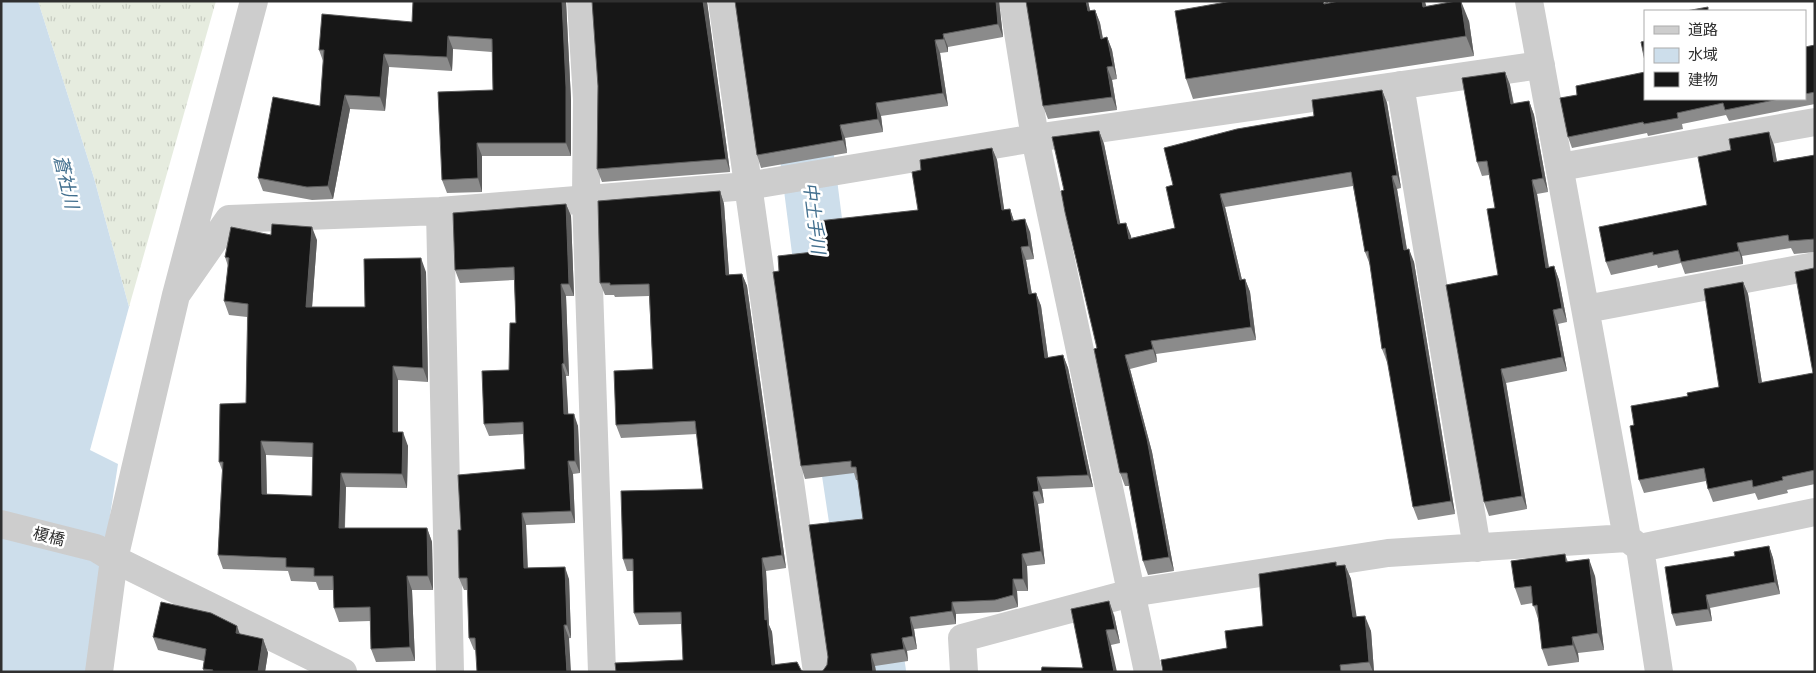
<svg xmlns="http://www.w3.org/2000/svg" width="1816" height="673" viewBox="0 0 1816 673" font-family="Ubuntu,'Noto Sans JP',sans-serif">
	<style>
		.grass { fill: url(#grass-tufts) }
		.water { fill: #cddeeb }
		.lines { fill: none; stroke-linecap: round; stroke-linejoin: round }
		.river { stroke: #cddeeb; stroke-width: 54 }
		.minor { stroke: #cdcdcd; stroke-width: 28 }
		.wall { fill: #8b8b8b; fill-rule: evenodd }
		.shaded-wall { fill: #5d5d5d }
		.building { fill: #171717; stroke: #5d5d5d; fill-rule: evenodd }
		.labels { text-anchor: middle; stroke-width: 5; stroke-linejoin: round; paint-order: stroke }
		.street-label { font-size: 16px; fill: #303030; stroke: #fff }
		.water-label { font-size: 18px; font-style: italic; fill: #426f8e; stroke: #fff }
	</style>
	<defs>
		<pattern id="grass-tufts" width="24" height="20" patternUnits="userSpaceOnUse" patternTransform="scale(1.25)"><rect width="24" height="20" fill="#e6ecdf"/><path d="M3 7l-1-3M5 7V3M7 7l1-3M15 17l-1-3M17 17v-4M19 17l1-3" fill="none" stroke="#c6cbc0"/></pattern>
	</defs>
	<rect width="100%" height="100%" fill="#fff"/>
	<!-- grass -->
	<path class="grass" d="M38 1H216L129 307 94 178Z"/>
	<!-- water -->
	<path class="water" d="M1 1H38L94 178 129 307 90 450 118 464 86 672H1Z"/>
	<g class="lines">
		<!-- river -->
		<path class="river" d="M787 1 839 408 879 672"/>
		<!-- minor -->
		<path class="minor" d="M581 1 587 100 586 198 602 672
			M722 1 817 672
			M1013 1 1035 138 1148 672
			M1529 1 1627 538 1640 548 1659 672
			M1400 85 1477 548
			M1560 167 1815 122
			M440 211 450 672
			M176 295 229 219 440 211 747 186 1035 138 1541 65
			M1586 309 1815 266
			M1 524 96 548 114 559 343 672
			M1640 548 1815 512
			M99 672 114 559 176 295 254 1
			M964 672 962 638 1131 593 1388 553 1627 538"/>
	</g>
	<!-- wall -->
	<path class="wall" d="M566 1 571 100V156H482V192L447 193 442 180 493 90 492 52 453 49 452 71 389 67 385 111 350 109 333 199 312 200 263 191 258 178 320 106 323 61 319 50 412 22Z
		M735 1H999L1003 37 948 47V52L940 53 948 106 881 116 883 132 845 138 847 153 761 168 757 155Z
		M1026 1H1088L1090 11 1095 10 1100 23 1103 38 1107 37 1112 50 1117 79 1112 80 1117 110 1048 119 1043 106Z
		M1328 1V3L1427 6 1469 21 1474 56 1193 99 1186 79Z
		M707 3 730 172 602 182 597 169 598 86Z
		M1815 45V104L1729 121 1726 115 1682 124 1683 129 1648 136 1647 133 1572 148 1568 137 1577 95 1645 99H1805V47Z
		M1505 72 1510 85 1514 104 1529 101 1534 115 1548 192 1537 194 1549 267 1554 266 1559 280 1567 322 1558 324 1567 371 1506 383 1527 509 1489 516 1484 502 1498 275 1495 208 1489 175 1482 176 1477 162Z
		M1382 90 1387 103 1401 188 1397 189 1407 249 1414 262 1455 514 1418 520 1413 507 1388 362H1387L1382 349 1370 265 1365 252 1353 186 1225 207 1242 280 1245 279 1250 292 1256 340 1156 354 1157 362 1130 369 1152 452 1174 571 1148 575 1143 561 1129 486H1125L1120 473 1097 348 1064 190 1099 131 1104 144 1120 224 1131 236V238L1175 228 1173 185 1314 116Z
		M1774 145 1777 161 1815 155V252L1794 254 1791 248 1742 256 1743 264 1685 274 1681 263 1658 268 1657 265 1611 275 1606 262 1707 205Z
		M992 148 997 160 1004 210 1010 209 1014 221 1030 232 1034 259 1026 260 1032 294 1036 293 1041 306 1048 358 1063 355 1068 368 1093 487 1042 489 1044 503 1038 504 1045 564 1027 566 1028 591H1017L1018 607 999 612 956 614V624L914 629 917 649 907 651 908 661 875 666 876 672H822L827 665 863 519 858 480H856L854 473 805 479 801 466 779 271 822 251 918 210 921 170Z
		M720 191 724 204 729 275 742 274 747 286 786 568 766 571 769 625 772 632 775 664 801 670 683 660 682 624 639 625 634 613 633 571H627L623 559 703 489 697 434 621 438 616 425 653 369 649 296 615 297 614 295H605L600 283Z
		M566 204 571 216 574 296H566L569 376H566L568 414 578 426 580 473 573 474 575 523 526 525 528 568 569 579 571 638 474 650 469 638 468 590H464L459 578 461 530 525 469 524 434 489 436 484 424 509 370 516 323 514 280 460 283 455 270Z
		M271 235 317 240 312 307H365L426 272 428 382 398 380V432L408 446 407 488 346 487 345 528H427L432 542 433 590H412L415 661 376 662 371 649 370 621 339 622 334 608 333 590H319L316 582 291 581 288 571 223 569 218 555 222 470 219 462 246 403 247 317 229 315 224 301 228 266 225 257ZM266 455 313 457 312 496 267 494Z
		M1815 268V484L1787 490 1788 493 1758 500 1755 493 1713 502 1708 489 1706 481 1644 493 1639 480 1634 425 1688 396 1719 387 1743 282 1748 294 1762 383 1813 373Z
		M1769 546 1773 558 1780 594 1710 608 1712 621 1676 626 1672 614 1735 556Z
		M1565 554 1568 562 1595 576 1604 650 1578 653 1579 662 1548 666 1542 649 1539 622 1533 603 1521 605 1515 588Z
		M1336 562 1337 566 1345 565 1351 579 1356 617 1371 631 1374 672H1163L1227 648 1263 626Z
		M1114 615 1120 643 1111 645 1083 668Z
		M240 634 263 639 268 653 265 672H204L203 669 204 661 158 650 153 637Z"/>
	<!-- shaded-wall -->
	<path class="shaded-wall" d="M562 1H566L571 100V156L566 143Z
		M703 1H707L730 172 726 159Z
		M996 1H999L1003 37 998 24Z
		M1086 1H1088L1093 24 1088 11Z
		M1422 1H1425L1427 9 1423 7Z
		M1461 1 1469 21 1474 56 1466 36Z
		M1095 10 1100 23 1105 52 1101 39Z
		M943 34 948 47V52L944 39Z
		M448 36 453 49 452 71 447 57Z
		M1107 37 1112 50 1117 79 1113 66Z
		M935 40 940 53 948 106 943 93Z
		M384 54 389 67 385 111 380 97Z
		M1107 67 1112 80 1117 110 1112 97Z
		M1505 72 1510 85 1516 118 1511 104Z
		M1382 90 1387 103 1401 188 1397 175Z
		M345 95 350 109 333 199 328 186Z
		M1529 101 1534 115 1548 192 1543 178Z
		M876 103 881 116 883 132 878 119Z
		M840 125 845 138 847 153 843 140Z
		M1099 131 1104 144 1123 237 1118 224Z
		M1769 132 1774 145 1779 175 1774 162Z
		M477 143 482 156V192L478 178Z
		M992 148 997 160 1006 222 1002 210Z
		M1392 176 1397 189 1409 263 1404 250Z
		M1532 180 1537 194 1551 282 1546 268Z
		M720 191 724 204 730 287 726 275Z
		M1220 194 1225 207 1245 293 1240 280Z
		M566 204 571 216 574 296 569 284Z
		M1010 209 1014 221H1012Z
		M1025 219 1030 232 1034 259 1029 246Z
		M1126 223 1131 236 1134 252 1129 239Z
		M312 227 317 240 311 321 306 307Z
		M1737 243 1742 256 1743 264 1739 251Z
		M1021 247 1026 260 1034 307 1029 294Z
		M1409 249 1414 262 1455 514 1451 501Z
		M421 258 426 272 428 382 423 368Z
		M1554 266 1559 280 1567 322 1562 308Z
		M742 274 747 286 786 568 782 555Z
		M1245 279 1250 292 1256 340 1251 327Z
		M1743 282 1748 294 1764 396 1759 383Z
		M561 284 566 296 569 376 564 363Z
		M1036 293 1041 306 1050 371 1045 358Z
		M1553 310 1558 324 1567 371 1562 357Z
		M1151 341 1156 354 1157 362 1153 349Z
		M1063 355 1068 368 1093 487 1088 475Z
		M1125 355 1130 369 1152 452 1174 571 1169 557Z
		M562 364 566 376 569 426 564 414Z
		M393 366 398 380V445L393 432Z
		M1501 369 1506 383 1527 509 1522 496Z
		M574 414 578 426 580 473 575 461Z
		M403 432 408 446 407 488 402 474Z
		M261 441 266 455 267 508 262 494Z
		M568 461 573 474 575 523 571 511Z
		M341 473 346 487 344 542 339 528Z
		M1037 477 1042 489 1044 503 1039 491Z
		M1033 492 1038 504 1045 564 1041 551Z
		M522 513 526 525 528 581 524 568Z
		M427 528 432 542 433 590 428 576Z
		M1769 546 1773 558 1780 594 1775 582Z
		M1022 554 1027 566 1028 591 1023 579Z
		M762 558 766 571 769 625 772 632 776 672 772 665 765 620Z
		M1589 559 1595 576 1604 650 1598 633Z
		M1345 565 1351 579 1359 632 1353 617Z
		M565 567 569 579 571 638 567 625Z
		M407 576 412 590 415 661 410 647Z
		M1013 579 1017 591 1018 607 1013 595Z
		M1706 595 1710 608 1712 621 1708 609Z
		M1109 601 1114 615 1120 643 1115 629Z
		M952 602 956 614V624L952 611Z
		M1365 616 1371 631 1374 672H1373L1369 662Z
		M910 617 914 629 917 649 913 636Z
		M564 625 569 638 571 672H567Z
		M237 626 242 640 236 633Z
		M1106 630 1111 645 1117 672H1114Z
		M1572 637 1578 653 1579 662 1573 645Z
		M902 638 907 651 908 661 904 649Z
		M263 639 268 653 265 672H258Z
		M871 654 875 666 876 672H873Z"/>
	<!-- building -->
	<path class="building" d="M413 1H562L566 87V143H477L478 178 442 180 438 92 493 90 492 39 448 36 447 57 384 54 380 97 345 95 328 186 307 187 258 178 273 97 320 106 324 50H319L322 14 412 22Z
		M592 1H703L726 159 597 169 598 86Z
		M735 1H996L998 24 943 34 944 39 935 40 943 93 876 103 878 119 840 125 843 140 757 155Z
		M1026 1H1086L1088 11 1095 10 1101 39 1107 37 1113 66 1107 67 1112 97 1043 106Z
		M1232 1H1323L1324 4 1339 1H1422L1423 7 1456 1H1461L1466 36 1186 79 1175 11Z
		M1708 7V11H1686Z
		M1645 41V61L1641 42Z
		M1815 45V92L1805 94V47Z
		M1505 72 1511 104 1529 101 1543 178 1532 180 1546 268 1554 266 1562 308 1553 310 1562 357 1501 369 1522 496 1484 502 1446 285 1498 275 1487 209 1495 208 1487 161 1477 162 1462 78Z
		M1645 72V99H1779L1725 110 1723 103 1677 113 1678 118 1644 124 1643 122 1568 137 1560 98 1577 95 1576 86Z
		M1382 90 1397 175 1392 176 1404 250 1409 249 1451 501 1413 507 1385 348 1382 349 1368 251 1365 252 1351 172 1220 194 1240 280 1245 279 1251 327 1151 341 1153 349 1125 355 1147 439 1169 557 1143 561 1127 473H1120L1094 349 1097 348 1065 212 1061 191 1064 190 1052 137 1099 131 1118 224 1126 223 1129 239 1175 228 1166 187 1173 185 1164 148 1237 129 1314 116 1312 100Z
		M1769 132 1774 162 1815 155V239L1789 241 1788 235 1737 243 1739 251 1681 262 1678 250 1653 255V252L1606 262 1599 227 1707 205 1698 157 1731 150 1729 139Z
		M992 148 1002 210 1010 209 1012 221 1025 219 1029 246 1021 247 1029 294 1036 293 1045 358 1063 355 1088 475 1037 477 1039 491 1033 492 1041 551 1022 554 1023 579H1013V595L995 600 952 602V611L910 617 913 636 902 638 904 649 871 654 873 672H822L827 665 828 657 809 525 863 519 856 467H851V461L801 466 773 272 779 271 778 256 822 251 818 221 918 210 912 172 921 170 920 160Z
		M720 191 726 275 742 274 782 555 762 558 765 620 767 619 772 665 797 662 801 670 804 672H616L615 663 683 660 681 612 634 613 633 559H623L621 491 703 489 695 421 616 425 614 371 653 369 649 284 610 285V283H600L598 201Z
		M566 204 569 284H561L564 363 562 364 564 414H574L575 461H568L571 511 522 513 524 568 565 567 567 625H564L567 672H477L475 638H469L467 578H459L458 530H461L458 475 525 469 523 422 484 424 482 371 509 370 510 323H516L514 267 455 270 453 213Z
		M272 224 312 227 306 307H365L364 259 421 258 423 368 393 366V432H403L402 474 341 473 339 528H427L428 576H407L410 647 371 649 370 607 334 608 333 576H314V568L286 567V558L218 555 223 462H219L220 404 246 403 248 304 224 301 229 258 225 257 231 227 271 235ZM261 441 313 443 312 496 262 494Z
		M1814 268H1815V470L1782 477 1783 480 1753 487 1752 480 1708 489 1704 468 1639 480 1630 426 1634 425 1631 406 1688 396 1687 393 1719 387 1704 289 1743 282 1759 383 1813 373 1795 272Z
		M1769 546 1775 582 1706 595 1708 609 1672 614 1665 567 1735 556 1734 552Z
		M1565 554 1566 562 1589 559 1598 633 1572 637 1573 645 1542 649 1537 605 1533 606 1531 586 1515 588 1511 561Z
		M1336 562V566L1345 565 1353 617 1365 616 1369 662 1340 665 1341 672H1163L1161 660 1227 648 1225 631 1263 626 1259 574Z
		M1109 601 1115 629 1106 630 1114 672H1041L1042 667 1083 668 1071 609Z
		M161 602 211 613 237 626 236 633 263 639 258 672H212L213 670 203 669 206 649 153 637Z"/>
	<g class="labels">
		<!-- street labels -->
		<g class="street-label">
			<text transform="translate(49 536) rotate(14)" y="6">榎橋</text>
		</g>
		<!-- water labels -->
		<g class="water-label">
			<text transform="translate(66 182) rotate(77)" y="6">蒼社川</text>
			<text transform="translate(814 218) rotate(83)" y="6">中土手川</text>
		</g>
	</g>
	<!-- border -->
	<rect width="1816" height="673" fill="none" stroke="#303030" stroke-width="5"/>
	<!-- legend -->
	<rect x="1644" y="10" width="162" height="90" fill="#ffffff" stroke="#acacac"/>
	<rect x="1654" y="26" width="25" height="8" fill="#cdcdcd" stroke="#acacac"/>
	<text x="1688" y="35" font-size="15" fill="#303030">道路</text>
	<rect x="1654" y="48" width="25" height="15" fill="#cddeeb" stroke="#acacac"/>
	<text x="1688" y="60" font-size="15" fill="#303030">水域</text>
	<rect x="1654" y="72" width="25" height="15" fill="#171717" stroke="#acacac"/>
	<text x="1688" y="85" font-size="15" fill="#303030">建物</text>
</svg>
